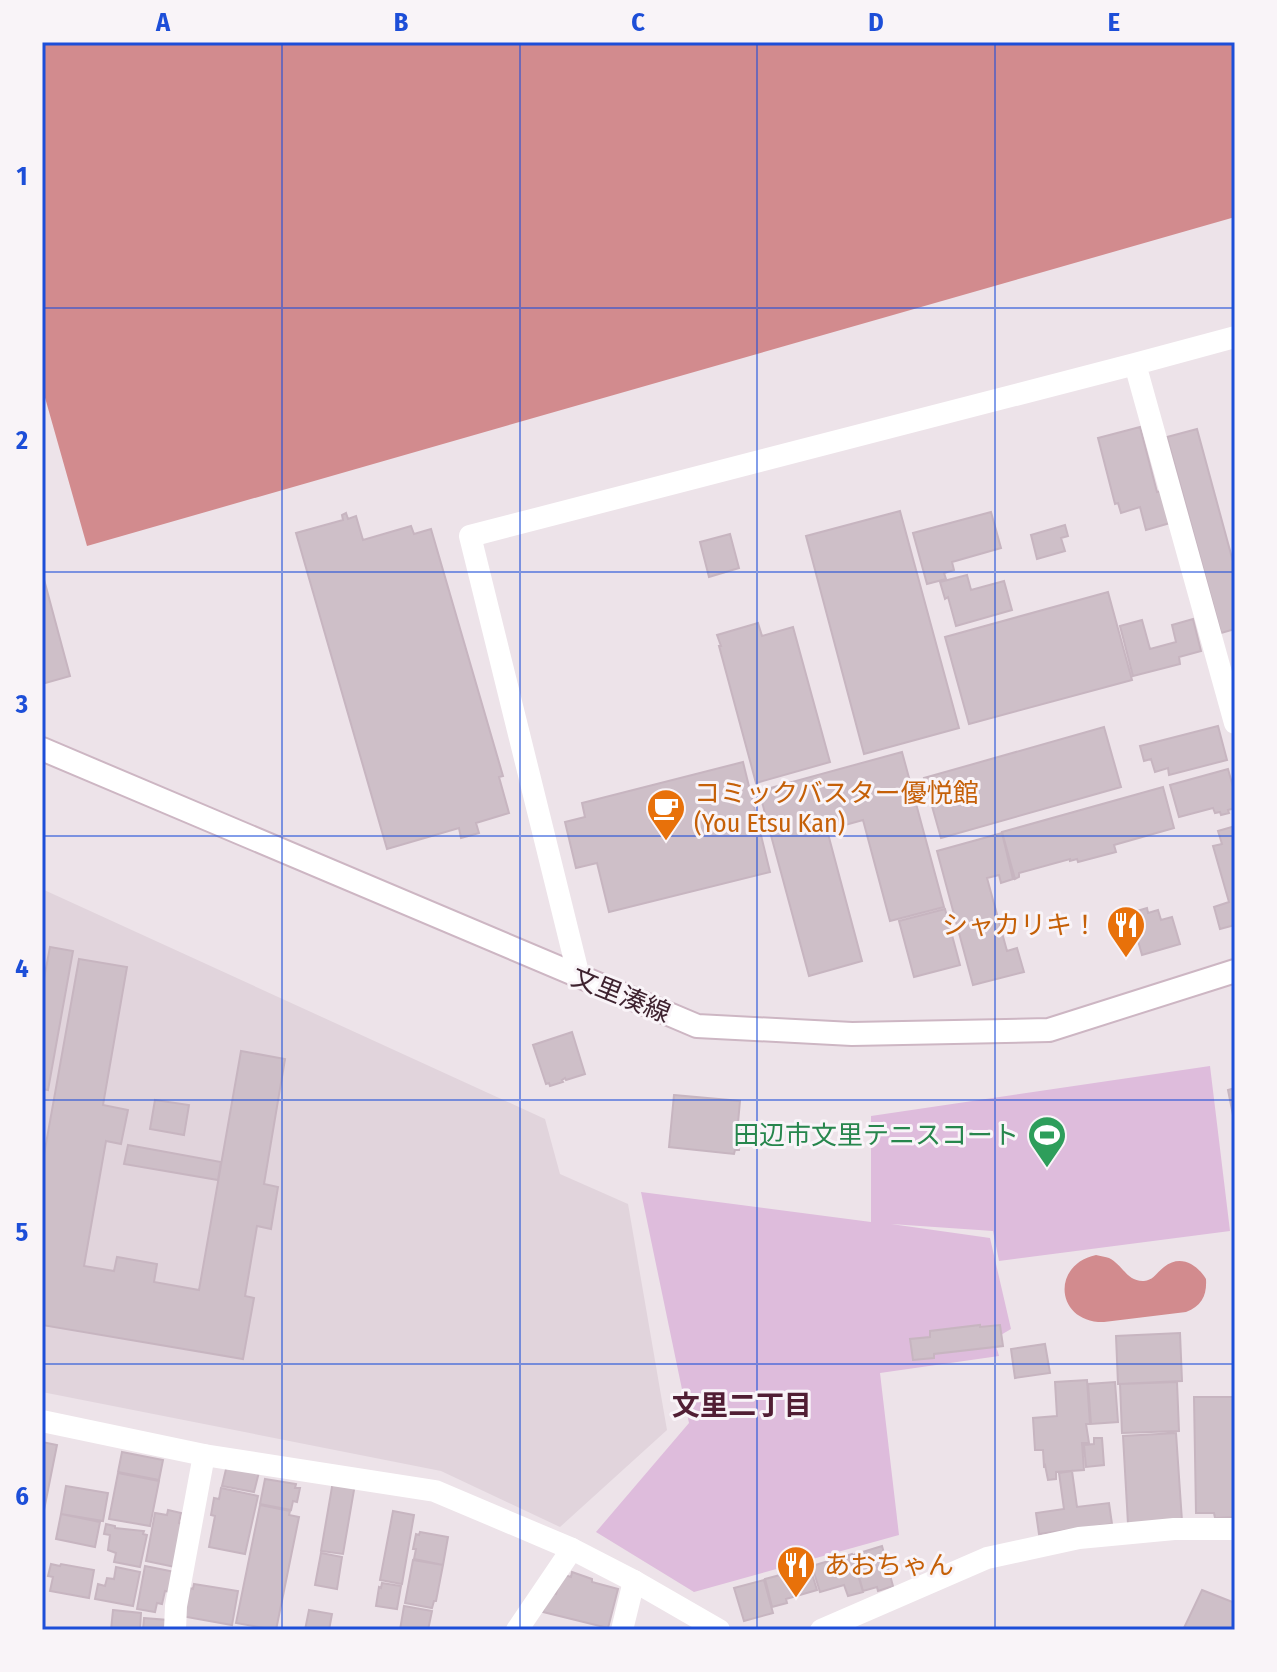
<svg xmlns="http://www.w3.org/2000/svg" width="1277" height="1672" viewBox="0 0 1277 1672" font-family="'Fira Sans Condensed','Noto Sans JP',sans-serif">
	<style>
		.built { fill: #e1d4dc }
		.green { fill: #debcdc }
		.water { fill: #d28b8e }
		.building { fill: #cebfc8; stroke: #c7b5c0; stroke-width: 2 }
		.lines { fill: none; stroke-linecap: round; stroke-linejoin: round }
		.secondary-casing { stroke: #cdb6c3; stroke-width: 26 }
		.minor { stroke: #fff; stroke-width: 22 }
		.tertiary { stroke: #fff; stroke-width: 22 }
		.secondary { stroke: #fff; stroke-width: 22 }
		.grid { fill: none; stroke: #1d4ed8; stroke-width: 2; stroke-opacity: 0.55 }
		.labels { text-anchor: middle; stroke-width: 6; stroke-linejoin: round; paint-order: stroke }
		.food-label { font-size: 26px; fill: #c56008; stroke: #f9f4f8; text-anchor: start }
		.street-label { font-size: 26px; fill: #3e222f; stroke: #f9f4f8 }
		.leisure-label { font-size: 26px; fill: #27864d; stroke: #f9f4f8; text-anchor: end }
		.neighbourhood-label { font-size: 28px; font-weight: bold; fill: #511e34; stroke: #f9f4f8 }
		.neatline { fill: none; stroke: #1d4ed8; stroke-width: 3 }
		.grid-label { font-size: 26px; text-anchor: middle; font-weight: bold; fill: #1d4ed8 }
	</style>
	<rect width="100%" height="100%" fill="#ede3e9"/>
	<!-- built -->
	<path class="built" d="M42 889 545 1119 560 1174 628 1204 667 1430 560 1527 441 1471 42 1392Z"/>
	<!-- green -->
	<path class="green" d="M1210 1066 1230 1231 999 1261 993 1231 891 1224 990 1238 1011 1329 994 1339 999 1356 880 1373 899 1535 694 1592 596 1532 689 1423 641 1192 871 1222V1116Z"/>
	<!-- water -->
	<path class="water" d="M42 42H1235V217L87 546 42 387Z
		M1096 1255C1100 1256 1106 1257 1109 1258 1122 1264 1127 1282 1144 1281 1154 1280 1157 1272 1164 1267 1180 1254 1197 1264 1206 1279 1207 1295 1202 1306 1186 1312L1104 1322C1056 1323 1050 1265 1096 1255Z"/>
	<!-- building -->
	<path class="building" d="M1140 427 1157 492 1162 491 1170 523 1146 530 1140 507 1121 513 1118 503 1115 504 1098 438Z
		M1197 429 1235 569V629L1221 633 1167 437Z
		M900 511 959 728 864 754 806 536Z
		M991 512 1001 548 952 562 954 570 944 573 946 579 927 584 913 533Z
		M346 513 348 519 356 516 363 540 411 526 414 534 431 529 503 776 499 777 509 813 476 823 479 833 461 838 459 828 387 849 296 533 343 520 342 515Z
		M1065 525 1068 536 1061 538 1065 551 1037 559 1031 535Z
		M730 534 739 568 709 577 700 542Z
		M42 572 70 676 42 684Z
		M967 575 971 590 1004 581 1012 610 956 626 948 597 945 599 940 582Z
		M1108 592 1132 680 969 724 945 637Z
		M1193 619 1201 651 1179 657 1180 664 1133 676 1120 626 1142 620 1150 649 1176 642 1172 625Z
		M758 623 762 636 793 627 830 762 756 783 719 646H721L717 635Z
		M1218 726 1227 760 1169 775 1168 768 1155 772 1151 759 1144 761 1140 746Z
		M1104 727 1121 787 941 838 924 778Z
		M902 752 944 907 890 921 863 820 827 830 862 961 809 976 759 791Z
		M743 762 770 872 609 912 597 863 576 868 565 822 585 817 582 803Z
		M1228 769 1235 794V808L1228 810 1229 813 1221 815 1220 812 1215 813 1213 808 1179 817 1170 785Z
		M1163 787 1174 828 1114 845 1116 852 1078 862 1077 859 1070 861V859L1019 873V877L1015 879 1002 832Z
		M1235 826V925L1220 929 1214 907 1229 902 1213 846 1222 844 1218 831Z
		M1002 833 1013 879 1001 883 999 875 987 878 1007 951 1017 948 1024 972 973 985 937 851Z
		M1147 908 1148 913 1158 910 1161 920 1172 917 1180 944 1142 955 1130 913Z
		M945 909 960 965 914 977 899 921Z
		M50 947 73 951 48 1090 42 1089V989Z
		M79 959 127 967 103 1105 128 1110 121 1144 106 1141 84 1266 114 1271 117 1257 157 1264 154 1282 199 1290 241 1051 285 1059 264 1184 278 1187 271 1229 257 1226 245 1296 254 1298 243 1359 42 1325V1166Z
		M572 1032 585 1074 566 1080 565 1078 562 1080 563 1082 550 1086 549 1083 546 1084 533 1045Z
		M1235 1088V1125L1228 1090Z
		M674 1095 740 1101 738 1123 742 1124 741 1134 736 1133V1138L740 1139 739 1150H735L734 1154 669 1147Z
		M155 1100 189 1105 184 1135 150 1129Z
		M128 1145 221 1162 218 1180 124 1164Z
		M980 1325V1327L1000 1325 1003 1346 934 1354V1358L913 1360 910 1339 930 1337V1331Z
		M1180 1333 1182 1381 1118 1384 1116 1336Z
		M1045 1344 1050 1373 1015 1378 1011 1349Z
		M1087 1380 1090 1424H1086L1089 1443H1082L1084 1470 1056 1472V1479L1048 1480 1045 1465 1044 1466 1043 1450H1035L1033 1418 1057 1416 1055 1382Z
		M1115 1382 1118 1422 1091 1424 1088 1384Z
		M1177 1382 1179 1431 1122 1433 1120 1384Z
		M1194 1397H1233L1234 1517 1215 1518 1214 1513H1196Z
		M1176 1433 1182 1521 1128 1524 1123 1436Z
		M1094 1438H1102L1104 1465 1086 1467 1084 1445 1094 1444Z
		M42 1442 57 1445 44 1510 42 1509Z
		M122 1452 163 1460 159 1480 118 1472Z
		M227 1465 259 1472 254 1492 222 1486Z
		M1072 1471 1077 1507 1109 1503 1112 1524 1039 1534 1036 1513 1064 1509 1059 1473Z
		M118 1473 159 1481 150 1526 109 1519Z
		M265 1479 296 1484 295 1488H300L297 1502 293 1501 291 1510 260 1504Z
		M333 1481 355 1484 343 1554 321 1551Z
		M66 1486 108 1493 103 1521 61 1514Z
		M221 1488 258 1496 245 1554 209 1547 215 1516 211 1515 214 1498 219 1499Z
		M260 1505 290 1511 289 1515 299 1517 276 1630 236 1623Z
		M168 1510 181 1513 179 1523 189 1525 180 1568 146 1561 155 1513 167 1515Z
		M393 1511 414 1515 402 1584 380 1580Z
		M61 1514 100 1522 95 1547 56 1539Z
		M106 1524 115 1526V1528L144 1531 143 1534 147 1535 140 1567 114 1562 116 1553 108 1550 110 1535 104 1534Z
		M420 1532 448 1537 443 1565 414 1559 416 1549H413L416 1534 419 1535Z
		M882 1546 893 1586 878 1591 877 1587 863 1591 853 1555Z
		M321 1553 342 1557 337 1589 315 1585Z
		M852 1554 863 1592 848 1596 844 1585 820 1592 812 1566Z
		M413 1560 443 1565 436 1601H434L432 1608 405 1603Z
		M51 1564 60 1566 61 1564 94 1570 89 1598 50 1591 53 1577 48 1576Z
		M145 1566 180 1573 176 1593 165 1591 162 1604 157 1603 155 1612 137 1609Z
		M116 1567 140 1572 133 1606 95 1599 98 1584 105 1586 107 1578 114 1579Z
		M810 1567 817 1590 786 1599 787 1603 772 1607 765 1579Z
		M572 1572 592 1579V1582L618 1589 608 1628 543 1612 548 1592 556 1594 561 1574 571 1577Z
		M764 1580 773 1613 744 1621 734 1588Z
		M382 1583 401 1586 397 1609 376 1606 379 1587 381 1588Z
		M194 1584 238 1591 232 1625 181 1616 186 1587 193 1589Z
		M1202 1590 1235 1603V1630H1183Z
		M404 1606 432 1611 428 1630H400Z
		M113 1610 141 1613 140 1630H111Z
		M309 1610 332 1614 329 1630H305Z
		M144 1618 168 1620 167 1630H143Z"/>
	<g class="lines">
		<defs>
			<path id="secondary" d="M42 749 697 1026 852 1034 1049 1030 1235 971"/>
		</defs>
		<!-- secondary casing -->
		<use href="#secondary" class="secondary-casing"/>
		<!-- minor -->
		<path class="minor" d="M1135 364 1235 723
			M579 977 470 536 1135 364 1235 337
			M175 1630 176 1606 204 1455
			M517 1630 572 1549
			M622 1630 634 1581"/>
		<!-- tertiary -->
		<path class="tertiary" d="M42 1421 204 1455 435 1491 572 1549 634 1581 719 1630
			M821 1630 987 1558 1079 1538 1174 1529H1235"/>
		<!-- secondary -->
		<use href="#secondary" class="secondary"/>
	</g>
	<!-- grid -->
	<path class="grid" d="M282 42V1630M520 42V1630M757 42V1630M995 42V1630M42 308H1235M42 572H1235M42 836H1235M42 1100H1235M42 1364H1235"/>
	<!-- icons -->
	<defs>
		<symbol id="cafe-pin" viewBox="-11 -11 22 30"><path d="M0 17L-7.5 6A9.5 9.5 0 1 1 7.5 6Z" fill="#e8710a" stroke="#f9f4f8"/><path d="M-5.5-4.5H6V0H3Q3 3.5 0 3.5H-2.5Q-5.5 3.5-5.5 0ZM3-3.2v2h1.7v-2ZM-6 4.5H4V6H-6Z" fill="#fff"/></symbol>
		<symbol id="restaurant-pin" viewBox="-11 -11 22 30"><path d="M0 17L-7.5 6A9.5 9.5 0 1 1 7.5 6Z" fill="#e8710a" stroke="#f9f4f8"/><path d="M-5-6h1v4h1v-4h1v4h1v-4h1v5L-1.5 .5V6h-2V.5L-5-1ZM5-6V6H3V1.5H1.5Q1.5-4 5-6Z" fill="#fff"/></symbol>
		<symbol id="stadium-pin" viewBox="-11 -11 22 30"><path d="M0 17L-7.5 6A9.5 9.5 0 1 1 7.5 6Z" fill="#2e9e5b" stroke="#f9f4f8"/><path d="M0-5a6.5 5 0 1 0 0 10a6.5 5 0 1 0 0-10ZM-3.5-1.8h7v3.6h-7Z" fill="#fff"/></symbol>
	</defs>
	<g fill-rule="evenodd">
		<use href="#cafe-pin" x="644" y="786" width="44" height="60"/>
		<use href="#restaurant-pin" x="1104" y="903" width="44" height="60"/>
		<use href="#stadium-pin" x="1025" y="1113" width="44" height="60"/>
		<use href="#restaurant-pin" x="774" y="1543" width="44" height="60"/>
	</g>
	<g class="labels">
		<!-- food labels -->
		<g class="food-label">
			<text x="694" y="802">コミックバスター優悦館<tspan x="694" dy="30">(You Etsu Kan)</tspan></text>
			<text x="1098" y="934" text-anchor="end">シャカリキ！</text>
			<text x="824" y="1574">あおちゃん</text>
		</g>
		<!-- street labels -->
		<g class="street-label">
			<text transform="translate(621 995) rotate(22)" y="9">文里湊線</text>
		</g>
		<!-- leisure labels -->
		<g class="leisure-label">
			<text x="1019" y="1144">田辺市文里テニスコート</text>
		</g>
		<!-- neighbourhood labels -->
		<g class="neighbourhood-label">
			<text x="742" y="1415">文里二丁目</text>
		</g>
	</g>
	<!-- border -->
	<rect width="1277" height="1672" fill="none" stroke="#f9f4f8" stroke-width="88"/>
	<rect x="44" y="44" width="1189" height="1584" class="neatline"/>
	<g class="grid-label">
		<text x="163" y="31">A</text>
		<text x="401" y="31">B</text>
		<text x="638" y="31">C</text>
		<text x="876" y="31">D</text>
		<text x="1114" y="31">E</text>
		<text x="22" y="185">1</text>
		<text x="22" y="449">2</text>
		<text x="22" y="713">3</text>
		<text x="22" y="977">4</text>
		<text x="22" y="1241">5</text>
		<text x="22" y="1505">6</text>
	</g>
</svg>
